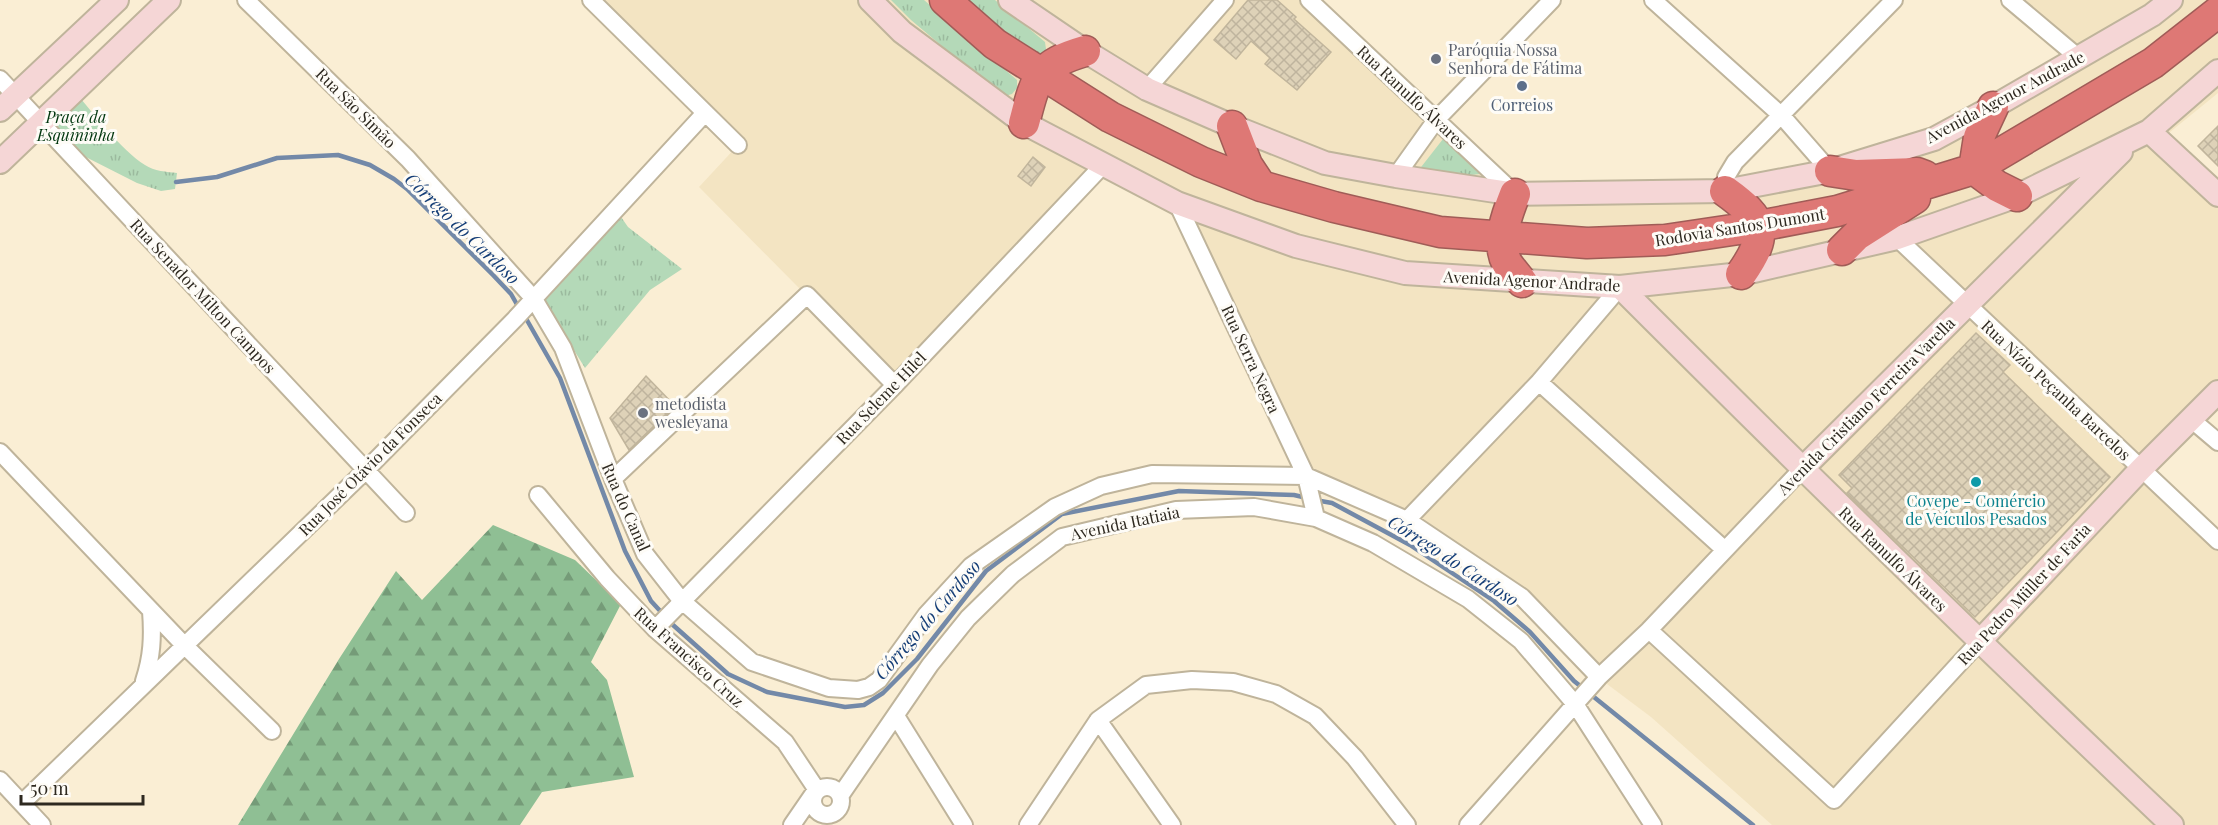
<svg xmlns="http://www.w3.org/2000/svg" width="2218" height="825" viewBox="0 0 2218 825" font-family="'Playfair Display',serif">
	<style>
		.built { fill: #f3e4c2 }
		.grass { fill: url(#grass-tufts) }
		.forest { fill: url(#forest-firs) }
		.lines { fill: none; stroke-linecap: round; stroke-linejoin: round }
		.stream { stroke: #7389a8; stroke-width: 4.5 }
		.building { fill: url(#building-cross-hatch); stroke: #c1b59c; stroke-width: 1.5 }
		.street-casing { stroke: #bfb49b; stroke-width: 20 }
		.secondary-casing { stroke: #bfb49b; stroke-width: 26 }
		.highway-casing { stroke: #a05c57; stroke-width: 33 }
		.street { stroke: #fff; stroke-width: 16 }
		.secondary { stroke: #f5d6d6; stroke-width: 22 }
		.highway { stroke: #de7875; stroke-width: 30 }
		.worship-dot { fill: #6b7280; stroke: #fefcf7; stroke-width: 2 }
		.service-dot { fill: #5c6f8a; stroke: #fefcf7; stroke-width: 2 }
		.culture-dot { fill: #0f9aa8; stroke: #fefcf7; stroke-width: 2 }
		.labels { text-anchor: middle; stroke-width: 6; stroke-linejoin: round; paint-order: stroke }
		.worship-label { font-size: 16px; fill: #5b616d; stroke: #fefcf7; text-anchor: start }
		.street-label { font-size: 16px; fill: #2e2920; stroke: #fefcf7 }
		.service-label { font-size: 16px; fill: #4e5e75; stroke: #fefcf7 }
		.park-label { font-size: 16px; font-style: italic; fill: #00360e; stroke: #fefcf7 }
		.culture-label { font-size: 16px; fill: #0d838f; stroke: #fefcf7 }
		.water-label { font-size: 18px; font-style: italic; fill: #143d76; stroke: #fefcf7 }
	</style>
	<defs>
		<pattern id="grass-tufts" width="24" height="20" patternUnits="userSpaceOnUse" patternTransform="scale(1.5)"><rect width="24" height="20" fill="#b4d9b8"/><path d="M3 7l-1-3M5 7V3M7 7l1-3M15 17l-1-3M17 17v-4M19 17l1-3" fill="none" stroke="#9bba9e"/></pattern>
		<pattern id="forest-firs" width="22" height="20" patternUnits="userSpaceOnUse" patternTransform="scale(1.5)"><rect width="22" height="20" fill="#8fbf94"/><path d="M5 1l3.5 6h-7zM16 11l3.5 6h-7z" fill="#759b78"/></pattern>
		<pattern id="building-cross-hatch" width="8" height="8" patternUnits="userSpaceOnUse" patternTransform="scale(1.5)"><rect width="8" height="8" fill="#ded2b8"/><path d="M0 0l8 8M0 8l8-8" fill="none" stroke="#bfb49e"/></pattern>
	</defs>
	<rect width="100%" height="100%" fill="#faeed4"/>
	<!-- built -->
	<path class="built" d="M592 0H1309L1515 194 1724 190 1880 155 2078 57 2010 0H2218V93L2159 141 2218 195V392L2141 470 2218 541V825H1772L1651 717 1599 678 1544 620 1407 520 1306 475 1177 203 1104 164 895 385 699 187 738 145Z"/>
	<!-- grass -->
	<path class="grass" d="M891 0H924L1017 80V88L1012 94 1005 96 993 89 911 20Z
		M959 0H995L1045 42 1046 49 1042 59Z
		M75 92C94 114 121 150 145 165 154 171 167 172 177 173L175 189 161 191 137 183 64 146 43 124Z
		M1443 139 1480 174 1462 176 1418 171Z
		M619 214 628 227 682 269 650 290 585 368 541 297Z"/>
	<!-- forest -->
	<path class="forest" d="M493 525 575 560 621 604 591 662 607 680 634 777 542 792 520 825H238L339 659 396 571 422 600Z"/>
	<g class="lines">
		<!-- stream -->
		<path class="stream" d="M176 182 217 177 277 158 338 155 370 165 394 179 407 189 493 275 511 294 519 308
			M524 315 560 378 625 551 651 601 673 625 728 674 767 692 845 707 864 705 883 693 917 659 986 571 1062 514 1179 491 1294 495 1307 498
			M1315 500 1332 503 1410 545 1494 601 1530 632 1574 681 1753 825"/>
	</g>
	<!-- building -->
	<path class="building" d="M1248 0H1277L1296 17 1294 19 1331 52 1297 90 1265 64 1270 58 1251 41 1236 59 1214 40Z
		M2218 126V166L2198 146Z
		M1033 157 1045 167 1031 186 1018 176Z
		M1976 333 2010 365 2003 372 2110 477 1975 617 1847 493 1852 488 1839 475Z
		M646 376 675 406 629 450 610 418Z"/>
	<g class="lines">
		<defs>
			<path id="street" d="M246 0 408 159 534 299 563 348 613 479 645 554 681 600 752 662 829 688 858 690 869 687 879 680 926 615 971 566 1055 507 1101 486 1152 474 1306 476 1407 520 1522 597 1599 677
				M591 0 738 145
				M1309 0 1515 194
				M1653 0 1782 116 1830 171
				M2010 0 2079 58
				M0 79 406 513
				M1147 89 1225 0
				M1396 176 1436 120 1552 0
				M1725 191 1726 177 1735 162 1894 0
				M1177 203 1306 476 1316 518
				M1897 238 2218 541
				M1539 382 1725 550
				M2192 420 2218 442
				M0 452 184 645 272 731
				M613 479 807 295 895 385
				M538 495 607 578 655 629 785 742 817 790
				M1407 520 1539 382 1620 287
				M655 629 895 385 1104 164
				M1649 630 1834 800 1979 642
				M144 681C152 657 153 637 151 611
				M896 716 964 825
				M1098 720 1172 825
				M0 780 42 825
				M813 801a14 14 0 1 1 28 0a14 14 0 1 1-28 0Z
				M840 796 930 665 968 618 1013 574 1062 537 1176 510 1254 507 1316 518 1373 543 1468 599 1521 641 1575 704 1653 825
				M22 803 366 470 515 319 705 113
				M792 825 814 793
				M1028 825 1098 720 1146 685 1192 680 1233 682 1276 694 1315 716 1355 758 1407 825
				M1468 825 1599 677 1649 630 1802 469"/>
			<path id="secondary" d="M870 0 902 32 1024 123 1177 203 1296 246 1405 273 1620 287 1741 274 1897 238 2017 196 2149 131 2218 71
				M1010 0 1085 51 1147 89 1232 126 1325 163 1396 176 1515 194 1725 191 1830 171 1934 139 1993 107 2152 15 2171 0
				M0 110 117 0
				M2149 131 2218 195
				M0 162 169 0
				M1620 287C1802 469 1985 648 2172 825
				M1802 469 2121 152
				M1979 642 2140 470 2218 392"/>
			<path id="highway" d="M945 0 995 44 1110 117 1201 162 1261 186 1334 207 1440 232 1587 243 1665 240 1759 226 1837 211 1974 169 2153 63 2218 12
				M1024 123C1036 78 1037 65 1085 51
				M1232 126 1247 165 1261 186
				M1974 169 1979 137 1993 107
				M1974 169 1997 186 2017 196
				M1830 171 1856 175 1917 173 1925 176
				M1725 191C1764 219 1770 233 1741 274
				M1515 194C1507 214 1496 243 1507 263 1511 269 1517 276 1522 282
				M1842 250 1857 235 1915 198"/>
		</defs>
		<!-- street casing -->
		<use href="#street" class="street-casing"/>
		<!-- secondary casing -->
		<use href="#secondary" class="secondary-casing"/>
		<!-- highway casing -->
		<use href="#highway" class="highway-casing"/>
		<!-- street -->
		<use href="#street" class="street"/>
		<!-- secondary -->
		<use href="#secondary" class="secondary"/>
		<!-- highway -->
		<use href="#highway" class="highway"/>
	</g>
	<!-- markers -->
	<g class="worship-dot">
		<circle cx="1436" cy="59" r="6"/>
		<circle cx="643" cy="413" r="6"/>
	</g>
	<circle class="service-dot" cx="1522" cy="86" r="6"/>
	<circle class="culture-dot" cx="1976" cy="482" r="6"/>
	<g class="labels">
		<!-- worship labels -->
		<g class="worship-label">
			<text x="1448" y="56">Paróquia Nossa<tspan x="1448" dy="18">Senhora de Fátima</tspan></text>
			<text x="655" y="410">metodista<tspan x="655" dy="18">wesleyana</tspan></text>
		</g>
		<!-- street labels -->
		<g class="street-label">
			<text transform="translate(1412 97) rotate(43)" y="6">Rua Ranulfo Álvares</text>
			<text transform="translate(2005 97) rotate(-28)" y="6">Avenida Agenor Andrade</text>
			<text transform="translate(356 108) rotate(45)" y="6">Rua São Simão</text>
			<text transform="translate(1740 227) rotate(-9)" y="6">Rodovia Santos Dumont</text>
			<text transform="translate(1532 281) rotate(3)" y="6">Avenida Agenor Andrade</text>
			<text transform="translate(203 296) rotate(47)" y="6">Rua Senador Milton Campos</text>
			<text transform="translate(1251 359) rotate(65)" y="6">Rua Serra Negra</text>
			<text transform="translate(2056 390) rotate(43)" y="6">Rua Nízio Peçanha Barcelos</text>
			<text transform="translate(881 398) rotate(-46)" y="6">Rua Seleme Hilel</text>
			<text transform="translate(1866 406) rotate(-45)" y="6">Avenida Cristiano Ferreira Varella</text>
			<text transform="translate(370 464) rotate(-45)" y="6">Rua José Otávio da Fonseca</text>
			<text transform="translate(626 507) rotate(66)" y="6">Rua do Canal</text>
			<text transform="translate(1125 523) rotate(-12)" y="6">Avenida Itatiaia</text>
			<text transform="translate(1893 559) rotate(44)" y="6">Rua Ranulfo Álvares</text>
			<text transform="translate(2024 594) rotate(-47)" y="6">Rua Pedro Müller de Faria</text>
			<text transform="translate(689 657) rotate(42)" y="6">Rua Francisco Cruz</text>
		</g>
		<!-- service labels -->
		<g class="service-label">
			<text x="1522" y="111">Correios</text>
		</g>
		<!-- park labels -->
		<g class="park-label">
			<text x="76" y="123">Praça da<tspan x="76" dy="18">Esquininha</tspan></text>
		</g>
		<!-- culture labels -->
		<g class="culture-label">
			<text x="1976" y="507">Covepe - Comércio<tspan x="1976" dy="18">de Veículos Pesados</tspan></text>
		</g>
		<!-- water labels -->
		<g class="water-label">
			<text transform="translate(462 229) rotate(44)" y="6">Córrego do Cardoso</text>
			<text transform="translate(1453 561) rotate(33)" y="6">Córrego do Cardoso</text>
			<text transform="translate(928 620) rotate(-49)" y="6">Córrego do Cardoso</text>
		</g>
	</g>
	<!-- scale -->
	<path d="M21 795v9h122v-9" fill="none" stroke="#2e2920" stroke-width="3"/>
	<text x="30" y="795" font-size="18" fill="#2e2920" stroke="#fefcf7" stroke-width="4.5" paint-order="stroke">50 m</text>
</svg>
